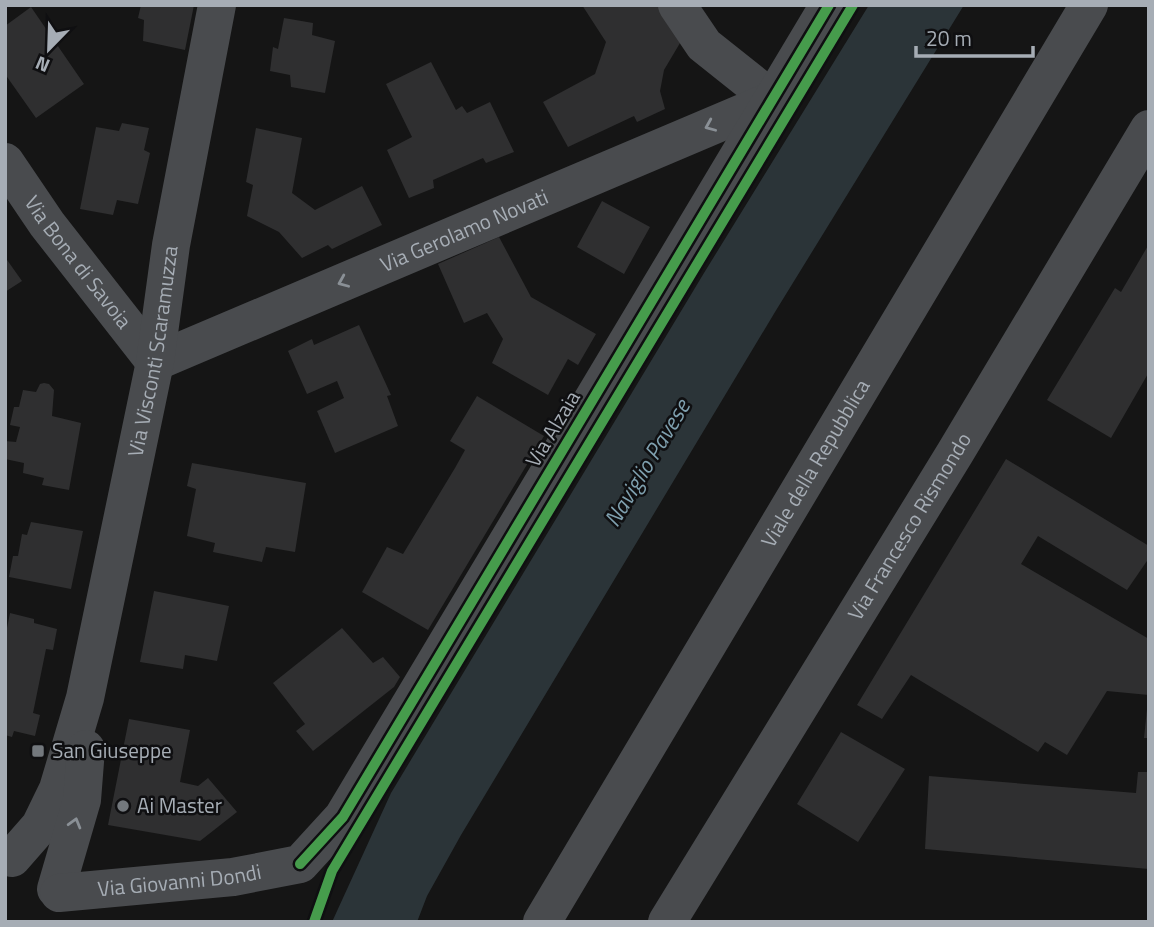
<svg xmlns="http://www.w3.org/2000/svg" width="1154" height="927" viewBox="0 0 1154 927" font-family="'Titillium Web',sans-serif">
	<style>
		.water { fill: #2b3438 }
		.building { fill: #2f2f30 }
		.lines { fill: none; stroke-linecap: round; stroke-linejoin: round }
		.minor { stroke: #494b4e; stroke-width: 38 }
		.cycleway-casing { stroke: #0f0f11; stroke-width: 15 }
		.cycleway { stroke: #469c4c; stroke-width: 10 }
		.oneway { stroke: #8a9096 }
		.poi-dot { fill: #73787d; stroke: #0f0f11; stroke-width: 2.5 }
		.labels { text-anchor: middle; stroke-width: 5; stroke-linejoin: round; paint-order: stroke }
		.street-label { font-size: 21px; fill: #a6adb5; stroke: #0f0f11 }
		.poi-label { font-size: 21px; fill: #a6adb5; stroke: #0f0f11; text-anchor: start }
		.water-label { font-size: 23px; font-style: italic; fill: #7fa0af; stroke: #0f0f11 }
	</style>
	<rect width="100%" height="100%" fill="#151515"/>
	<!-- water -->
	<path class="water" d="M869 5H964L775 312 461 835 427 896 417 922H332L391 793 704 273Z"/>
	<!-- building -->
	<path class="building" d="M141 5H194L185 50 143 41 144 20 138 18Z
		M582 5H660L680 43 664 70 660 91 665 109 637 122 634 116 568 147 543 102 595 74 606 42Z
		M31 7 84 84 36 118 5 74V26Z
		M284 18 313 23 312 35 335 41 325 93 291 87 290 75 270 71 273 47 278 49Z
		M431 62 456 110 462 106 467 113 490 102 514 152 486 163 483 158 433 180 434 188 409 198 387 150 412 137 386 84Z
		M122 123 149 128 144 150 150 153 138 204 117 200 113 215 80 209 96 127 119 131Z
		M256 128 302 138 292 193 315 210 362 186 382 225 332 249 328 245 302 258 279 232 247 216 253 185 246 182Z
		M602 201 650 227 624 274 577 247Z
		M499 237 531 297 596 334 578 365 568 359 548 395 492 363 503 339 487 313 464 323 438 264Z
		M1149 244V372L1111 438 1047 400 1115 288 1121 292Z
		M5 257 22 281 5 292Z
		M359 325 391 395 387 396 398 426 335 453 317 411 344 398 337 381 307 394 288 351 312 339 314 345Z
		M44 383 49 384 54 390 52 416 81 423 69 490 42 485 44 478 23 473 24 463 5 459V441L16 442 20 427 10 425 14 407H19L23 390 36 392 40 384Z
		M477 396 544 436 428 630 362 592 387 547 403 554 455 468 465 450 450 441Z
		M1006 459 1149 546V558L1127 590 1038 536 1021 564 1149 639V695L1107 691 1067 755 1045 742 1038 752 911 675 882 719 857 705Z
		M192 463 306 483 295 552 266 547 262 562 213 552 215 543 187 536 196 489 187 486Z
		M31 522 83 531 71 589 9 577 13 556H18L22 534 27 535Z
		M154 591 229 606 217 661 185 655 183 669 140 662Z
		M10 613 34 619V623L57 629 53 650 46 649 33 713 40 715 35 736 14 731 12 737 5 735V638Z
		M342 628 373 663 383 657 400 677 394 687 313 751 296 731 305 724 273 683Z
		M1147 709H1149V738H1144Z
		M129 719 190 730 180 782 198 786 208 778 237 812 200 841 108 825Z
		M841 732 905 769 858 842 797 804Z
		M1138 772H1149V869L925 849 929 776 1136 793Z"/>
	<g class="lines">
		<!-- minor -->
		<g class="minor">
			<path d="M677 5 704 45 773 100"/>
			<path id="s1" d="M5 162 47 224 155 362 773 100"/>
			<path id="s2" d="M12 858 40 826 58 789 85 698 155 362 171 245 217 5"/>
			<path d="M56 889 82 800 86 749"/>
			<path id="s3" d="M59 893 233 877 300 864 343 817 829 5"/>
			<path id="s4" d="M542 922 1089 5"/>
			<path id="s5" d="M667 922 955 453 1149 129"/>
		</g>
		<defs>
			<path id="cycleway" d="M300 864 343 817 829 5
				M314 922 332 871 853 5"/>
		</defs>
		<!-- cycleway casing -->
		<use href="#cycleway" class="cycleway-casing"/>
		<!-- cycleway -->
		<use href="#cycleway" class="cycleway"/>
	</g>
	<!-- one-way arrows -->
	<defs><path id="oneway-chevron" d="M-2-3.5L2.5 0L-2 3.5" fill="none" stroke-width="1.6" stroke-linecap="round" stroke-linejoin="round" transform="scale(1.75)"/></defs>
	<g class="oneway">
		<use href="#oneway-chevron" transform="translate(710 126) rotate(157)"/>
		<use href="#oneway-chevron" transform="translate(343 282) rotate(157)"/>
		<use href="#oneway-chevron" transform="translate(75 823) rotate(-74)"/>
	</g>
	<!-- markers -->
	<g class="poi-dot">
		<rect x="31" y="744" width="14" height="14" rx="3.5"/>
		<circle cx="123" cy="806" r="7"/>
	</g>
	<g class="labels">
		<!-- street labels -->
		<g class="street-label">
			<text dy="7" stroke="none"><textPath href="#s1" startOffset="586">Via Gerolamo Novati</textPath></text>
			<text dy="7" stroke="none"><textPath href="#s1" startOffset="124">Via Bona di Savoia</textPath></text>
			<text dy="7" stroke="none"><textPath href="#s2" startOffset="532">Via Visconti Scaramuzza</textPath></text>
			<text transform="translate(553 429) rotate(-59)" y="7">Via Alzaia</text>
			<text dy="7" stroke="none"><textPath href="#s4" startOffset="534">Viale della Repubblica</textPath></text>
			<text dy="7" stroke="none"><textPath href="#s5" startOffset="464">Via Francesco Rismondo</textPath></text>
			<text dy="7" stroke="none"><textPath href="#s3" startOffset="121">Via Giovanni Dondi</textPath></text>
		</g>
		<!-- poi labels -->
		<g class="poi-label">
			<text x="52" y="758">San Giuseppe</text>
			<text x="137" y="813">Ai Master</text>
		</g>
		<!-- water labels -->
		<g class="water-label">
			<text transform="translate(647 463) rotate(-59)" y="8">Naviglio Pavese</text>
		</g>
	</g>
	<!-- border -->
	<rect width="1154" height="927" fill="none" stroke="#a6adb5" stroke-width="14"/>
	<!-- north arrow -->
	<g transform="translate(49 49) rotate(203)" stroke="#0f0f11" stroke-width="5" paint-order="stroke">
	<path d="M0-5L12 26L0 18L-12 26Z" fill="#a6adb5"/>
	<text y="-10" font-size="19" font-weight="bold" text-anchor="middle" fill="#a6adb5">N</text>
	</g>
	<!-- scale -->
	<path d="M916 46v10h117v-10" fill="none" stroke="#a6adb5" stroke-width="3.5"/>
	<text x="926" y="46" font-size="21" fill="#a6adb5" stroke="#0f0f11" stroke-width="5" paint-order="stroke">20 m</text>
</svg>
